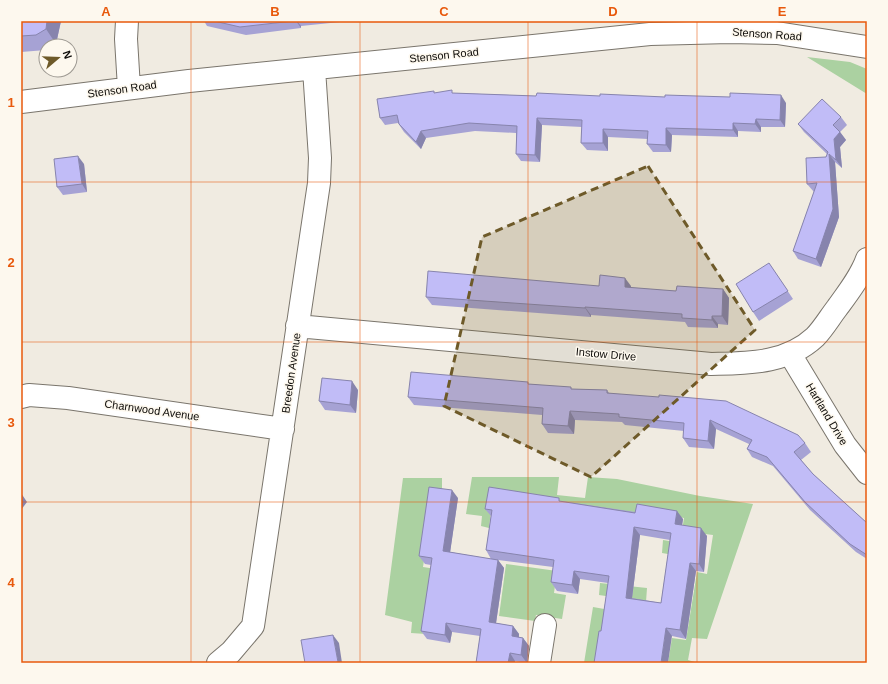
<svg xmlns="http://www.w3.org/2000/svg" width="888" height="684" viewBox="0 0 888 684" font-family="Helvetica,sans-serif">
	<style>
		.green { fill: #abd1a1 }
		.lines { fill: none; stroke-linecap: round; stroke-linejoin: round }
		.minor-casing { stroke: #7a756c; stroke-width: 24 }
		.minor { stroke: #fff; stroke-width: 22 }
		.wall { fill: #a6a2d4; fill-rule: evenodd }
		.shaded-wall { fill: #8784ad }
		.building { fill: #c1bcf7; stroke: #8784ad; fill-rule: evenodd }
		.marked { fill: #6e5a29; fill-opacity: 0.2; stroke: #6e5a29; stroke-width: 3; stroke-dasharray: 8 5; stroke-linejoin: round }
		.grid { fill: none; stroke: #e8590c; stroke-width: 1; stroke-opacity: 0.55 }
		.labels { text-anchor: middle; stroke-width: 3; stroke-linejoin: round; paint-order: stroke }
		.street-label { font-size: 11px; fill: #0d0b08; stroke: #fdf8ee }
		.neatline { fill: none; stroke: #e8590c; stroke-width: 1.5 }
		.grid-label { font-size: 13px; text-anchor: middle; font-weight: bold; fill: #e8590c }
	</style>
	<rect width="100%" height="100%" fill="#f0ebe1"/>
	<!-- green -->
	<path class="green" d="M807 57 850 62 867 69V94Z
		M472 477H559L557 495 585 498 588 477 617 479 700 496 753 504 707 639 692 638 688 660 698 663H668L672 638 686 640 697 572 707 574 713 535 689 532 685 557 662 553 663 540 680 543 684 518 641 511 639 519 493 494 489 528 481 526 482 516 466 514Z
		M403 478H442V494H434L423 567 436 569 426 634 411 633 412 622 385 615Z
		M506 564 557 571 554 593 566 595 562 619 536 615 535 621 499 616Z
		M600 583 647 588 646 602 599 595Z
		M593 607 610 610 600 663H584Z"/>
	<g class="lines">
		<defs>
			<path id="minor" d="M127 21 126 39 129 88
				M21 102 189 81 650 34 730 32 777 33 867 47
				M297 326 711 364C748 363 786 364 815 337 823 329 830 317 837 308 848 293 861 276 867 259
				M790 354 845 445 867 473
				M21 397 29 395 68 398 283 429
				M218 663 231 652 253 626 319 183 320 158 314 69
				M539 663 545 625"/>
		</defs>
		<!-- minor casing -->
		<use href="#minor" class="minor-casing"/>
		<!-- minor -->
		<use href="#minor" class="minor"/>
	</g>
	<!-- wall -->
	<path class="wall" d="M21 21H61L56 44 53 46H46V50L21 52Z
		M204 21H350L301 26V28L246 35 207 26Z
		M435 93H453L536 96 665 97 786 103 785 127H761V132L738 131V137L672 135 671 152H653L647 144 648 139 608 137V151L587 150 581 143 582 127 542 125 540 162 521 161 516 154V133L475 131 426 138 421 149 404 132 398 123 385 125 380 118Z
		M841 117 847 125 840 132 846 140 840 147 842 168 835 162 839 217 821 267 798 259 793 251 814 192 807 184 826 157 827 154 804 132 798 124Z
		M84 164 87 192 63 195 57 187Z
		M769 263 793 299 759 321 753 312Z
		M599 286H631V288L676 291 723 289 729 298 728 325 718 324V328L688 327 685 322 591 315V317L432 305 426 297Z
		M530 384 573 389 607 390 609 393 805 443 811 452 801 460 813 474 867 523V559L856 552 810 510 773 466 752 457 747 449 749 444 716 429 714 449 689 447 683 438 684 431 625 425 622 422 575 420 574 434 548 433 542 424V415L414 405 408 397Z
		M358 390 356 413 325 410 319 401Z
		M458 498 450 552 491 559 486 550 491 516 485 509 561 501 683 519 682 525 707 536 704 572 696 571 686 639 672 636 601 631 608 583 580 579 578 594 557 591 551 582 553 567 498 560 504 568 496 623 513 626 519 634V637L523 638 529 646 527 663 515 661V663H476L480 636 452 632 450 643 427 639 421 631 431 565 425 564 419 556ZM640 535 670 540 661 603 632 598Z"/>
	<!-- shaded-wall -->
	<path class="shaded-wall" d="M47 21H61L56 44 46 29Z
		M296 21H297L301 26V28Z
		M781 95 786 103 785 127 780 120Z
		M537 118 542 125 540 162 535 155Z
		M756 119 761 127V132L755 124Z
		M733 123 738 131V137L733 130Z
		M666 128 672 135 671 152 666 145Z
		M603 129 608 137V151L603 143Z
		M421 131 426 138 421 149 416 142Z
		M840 132 846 140 840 147 842 168 836 160 834 139Z
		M829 154 835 162 839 217 821 267 816 259Z
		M78 156 84 164 87 192 82 184Z
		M625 278 631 286 630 296 625 287Z
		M723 289 729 298 728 325 722 316Z
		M585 307 591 315V317L585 308Z
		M712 316 718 324V328L712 320Z
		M352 381 358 390 356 413 350 405Z
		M570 411 575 420 574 434 568 426Z
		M710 420 716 429 714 449 708 441Z
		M452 490 458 498 449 560 443 551Z
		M21 493 27 502 21 510Z
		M677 511 683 519 681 533 675 524Z
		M634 527 640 535 631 606 626 598Z
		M701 528 707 536 704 572 699 564Z
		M498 560 504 568 495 630 489 622Z
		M690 563 696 571 686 639 680 630Z
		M574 571 580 579 578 594 572 585Z
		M446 623 452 632 450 643 445 635Z
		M513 626 519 634 518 644 512 636Z
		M666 628 672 636 668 663H661Z
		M333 635 339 643 342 663H338V662Z
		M523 638 529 646 527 663 521 655Z
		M510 653 515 661V663H508Z"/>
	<!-- building -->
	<path class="building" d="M21 21H47L46 29 36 35 21 36Z
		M214 21H293L240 27Z
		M452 90V93L536 96 537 93 600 96V94L665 97V95L730 97V93L781 95 780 120 756 119 755 124 733 123V130L666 128V145L647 144 648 131 603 129V143H581L582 120 537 118 535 155 516 154 517 126 469 123 421 131 416 142 399 124 397 115 380 118 377 99 434 91V93Z
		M822 99 841 117 833 125 840 132 834 139 836 160 829 154 833 209 816 259 793 251 817 183 807 184 806 158 826 157 828 152 798 124Z
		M78 156 82 184 57 187 54 159Z
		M769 263 788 291 753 312 736 284Z
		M428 271 599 286 600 275 625 278V287L676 291 677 286 723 289 722 316H712V320L682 318V314L585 307V308L426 297Z
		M411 372 528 382V384L571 387V389L607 390V393L659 397V395L726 401 798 435 805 443 794 452 813 474 867 523V555L850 544 805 502 767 457 747 449 752 440 710 420 708 441 683 438 684 423 619 417V414L570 411 568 426 542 424 543 408 408 397Z
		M322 378 352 381 350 405 319 401Z
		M429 487 452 490 443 551 498 560 489 622 513 626 512 636 523 638 521 655 510 653 508 663H476L481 629 446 623 445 635 421 631 432 558 419 556Z
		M489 487 559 498V501L635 513 637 504 677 511 675 524 701 528 699 564 690 563 680 630 666 628 661 663H594L599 631H601L609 576 574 571 572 585 551 582 554 560 486 550 492 510 485 509ZM634 527 671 533 661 603 626 598Z
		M333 635 338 662 333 663H305L301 640Z"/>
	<!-- marked area -->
	<path class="marked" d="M648 166 755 330 591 477 444 406 482 237Z"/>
	<!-- grid -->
	<path class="grid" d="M191 21V663M360 21V663M528 21V663M697 21V663M21 182H867M21 342H867M21 502H867"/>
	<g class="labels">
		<!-- street labels -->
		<g class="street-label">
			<text transform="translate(767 34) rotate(4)" y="4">Stenson Road</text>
			<text transform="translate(444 55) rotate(-6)" y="4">Stenson Road</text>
			<text transform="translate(122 89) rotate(-8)" y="4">Stenson Road</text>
			<text transform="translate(606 354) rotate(5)" y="4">Instow Drive</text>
			<text transform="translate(291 373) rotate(-82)" y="4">Breedon Avenue</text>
			<text transform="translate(152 410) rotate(8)" y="4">Charnwood Avenue</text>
			<text transform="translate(827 414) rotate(59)" y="4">Hartland Drive</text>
		</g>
	</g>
	<!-- border -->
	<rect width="888" height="684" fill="none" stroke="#fdf8ee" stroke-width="44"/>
	<!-- north arrow -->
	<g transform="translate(58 58) rotate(71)"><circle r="19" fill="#fdf8ee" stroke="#9d9992"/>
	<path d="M0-3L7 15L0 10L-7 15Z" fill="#6e5a29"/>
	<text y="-6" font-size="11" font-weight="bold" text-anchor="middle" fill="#0d0b08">N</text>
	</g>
	<rect x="22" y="22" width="844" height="640" class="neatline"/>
	<g class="grid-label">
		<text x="106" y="16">A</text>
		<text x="275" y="16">B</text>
		<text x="444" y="16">C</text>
		<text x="613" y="16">D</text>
		<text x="782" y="16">E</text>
		<text x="11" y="107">1</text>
		<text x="11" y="267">2</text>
		<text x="11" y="427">3</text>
		<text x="11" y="587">4</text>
	</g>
</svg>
